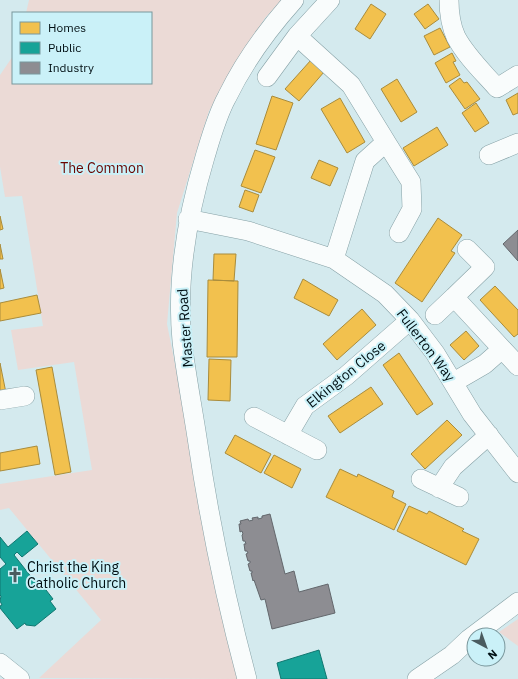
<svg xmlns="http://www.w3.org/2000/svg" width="518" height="679" viewBox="0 0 518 679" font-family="'IBM Plex Sans',sans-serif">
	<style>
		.green { fill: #ebdad6 }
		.homes { fill: #f2c14e; stroke: #a98c3c }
		.public { fill: #17a398; stroke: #107770 }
		.industry { fill: #8d8d92; stroke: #63676c }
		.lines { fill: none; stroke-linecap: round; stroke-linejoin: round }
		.minor-casing { stroke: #85a0a5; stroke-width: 20 }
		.minor { stroke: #f9fcfc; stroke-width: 19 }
		.labels { text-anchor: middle; stroke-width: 4; stroke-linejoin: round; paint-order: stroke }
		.park-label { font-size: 14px; fill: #6a0500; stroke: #caf1f8 }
		.street-label { font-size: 14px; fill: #000f13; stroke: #caf1f8 }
		.poi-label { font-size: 14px; fill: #000f13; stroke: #caf1f8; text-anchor: start }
	</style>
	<rect width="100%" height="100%" fill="#d4eaee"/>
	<!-- green -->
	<path class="green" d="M29 0H282L265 18 209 111 177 213 167 324 238 679 39 678 101 620 9 508 0 510V484L92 470 74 362 18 370 11 330 43 326 22 196 5 197 0 167V75L13 56V83H151V13H26Z
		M518 619V646L499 632Z"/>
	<!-- homes -->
	<path class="homes" d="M371 4 386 14 370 39 355 29Z
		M428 4 439 19 425 29 414 14Z
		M440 28 450 47 434 55 424 36Z
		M452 53 456 61 453 62 460 75 446 83 435 63Z
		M311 60 324 72 299 101 285 89Z
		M460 78 464 83 467 82 480 99 465 109 449 86Z
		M397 79 417 112 401 122 381 89Z
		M518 93V113L513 115 506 100Z
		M272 96 293 103 276 150 256 144Z
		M340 98 365 142 347 153 321 109Z
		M476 103 489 123 475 132 462 113Z
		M437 127 448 145 414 166 403 148Z
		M255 150 275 157 261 193 241 186Z
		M319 160 338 168 330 186 311 178Z
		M245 190 259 195 253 212 239 207Z
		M0 216 3 229 0 230Z
		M438 218 462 235 451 251 455 253 422 302 395 283Z
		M0 244 3 259H0Z
		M214 254H236L234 281 213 280Z
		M0 269 4 288 0 289Z
		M303 279 338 300 329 316 294 298Z
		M208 280 238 281 237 357H207Z
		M495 286 518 310V334L514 337 480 300Z
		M37 295 41 313 0 321V303Z
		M362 309 376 325 337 360 323 344Z
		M466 331 479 346 464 360 450 345Z
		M399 353 433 404 417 415 383 365Z
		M209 359 231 360 230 401 208 400Z
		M0 363 6 393 0 394Z
		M52 367 71 472 55 475 36 370Z
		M371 387 383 404 340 433 328 416Z
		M447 420 462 435 425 469 411 454Z
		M235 435 271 454 261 473 225 453Z
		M37 446 40 464 0 471V453Z
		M274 455 301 469 292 488 264 473Z
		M340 469 357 477 358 474 394 491 392 497 406 504 394 530 326 497Z
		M409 506 427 514 429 511 464 529 462 531 479 539 466 565 397 531Z"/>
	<!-- public -->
	<path class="public" d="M27 531 38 544 22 557 17 552 14 555 36 583 39 581 53 599 50 601 56 609 35 626 26 625 25 623 17 629 0 608V606L2 605 0 601 1 596 0 595V569L6 564 0 557V537L8 547Z
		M319 650 327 679H281L277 663Z"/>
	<!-- industry -->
	<path class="industry" d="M518 230V261L503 244Z
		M270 514 285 574 294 571 299 592 328 584 335 613 272 629 265 599 261 600 254 580 253 581 251 573H252V571H250L248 564 250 563V561H248L246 554 248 553 247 551H245L244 544H246L245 541H243L242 535 243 534 242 531 240 532 239 524H241L240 521 248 519 249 521 253 520 252 518 258 517V519L262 518V516Z"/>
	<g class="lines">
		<defs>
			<path id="minor" d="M449 0C449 12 451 26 456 37 466 56 483 72 497 88L518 75
				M297 36 351 85 386 142 365 161 334 259
				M267 77 297 36 330 0
				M386 142 411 182 412 209 399 233
				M489 155 518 143
				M188 219 248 231 334 259 385 294 410 320 435 353 472 414 518 473
				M454 297 485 267 467 249
				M435 315 454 297 518 366
				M454 382 485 364 502 349
				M0 400 25 396
				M254 417 317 450
				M288 435 305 406 346 376 410 320
				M421 479 459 497
				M439 488 453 467 489 435
				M0 663 20 679
				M247 679C226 601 210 524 198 444 193 410 186 375 182 341 176 279 187 217 205 157 211 137 217 115 227 97 244 62 268 29 294 0
				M417 679 452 655 469 639 518 602"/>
		</defs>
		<!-- minor casing -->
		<use href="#minor" class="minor-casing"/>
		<!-- minor -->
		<use href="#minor" class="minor"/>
	</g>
	<!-- icons -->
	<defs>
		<symbol id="church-bare" viewBox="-9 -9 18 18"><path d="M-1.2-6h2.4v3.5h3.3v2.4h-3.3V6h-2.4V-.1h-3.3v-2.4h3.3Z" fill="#4a5c60" stroke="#caf1f8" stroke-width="2.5" paint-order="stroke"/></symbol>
	</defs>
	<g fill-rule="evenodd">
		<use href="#church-bare" x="4" y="564" width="22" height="22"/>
	</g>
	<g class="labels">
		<!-- park labels -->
		<g class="park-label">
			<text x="102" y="173">The Common</text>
		</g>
		<!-- street labels -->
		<g class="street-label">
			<text transform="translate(185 328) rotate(-94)" y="5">Master Road</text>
			<text transform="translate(426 345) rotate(53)" y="5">Fullerton Way</text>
			<text transform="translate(346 374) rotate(-39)" y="5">Elkington Close</text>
		</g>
		<!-- poi labels -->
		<g class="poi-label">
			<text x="27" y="572">Christ the King<tspan x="27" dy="16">Catholic Church</tspan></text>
		</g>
	</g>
	<!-- legend -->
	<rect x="12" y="12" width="140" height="72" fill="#caf1f8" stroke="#79979c"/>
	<rect x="20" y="22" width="20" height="12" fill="#f2c14e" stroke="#79979c"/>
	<text x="48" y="32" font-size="12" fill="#000f13">Homes</text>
	<rect x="20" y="42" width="20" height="12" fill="#17a398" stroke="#79979c"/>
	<text x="48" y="52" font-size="12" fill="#000f13">Public</text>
	<rect x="20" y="62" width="20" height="12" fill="#8d8d92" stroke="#79979c"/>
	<text x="48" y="72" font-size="12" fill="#000f13">Industry</text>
	<!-- north arrow -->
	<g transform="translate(486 647) rotate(139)"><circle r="19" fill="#caf1f8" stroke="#79979c"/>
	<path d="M0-3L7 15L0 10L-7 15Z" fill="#4a5c60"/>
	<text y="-6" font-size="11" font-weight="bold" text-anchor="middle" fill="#000f13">N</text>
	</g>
</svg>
